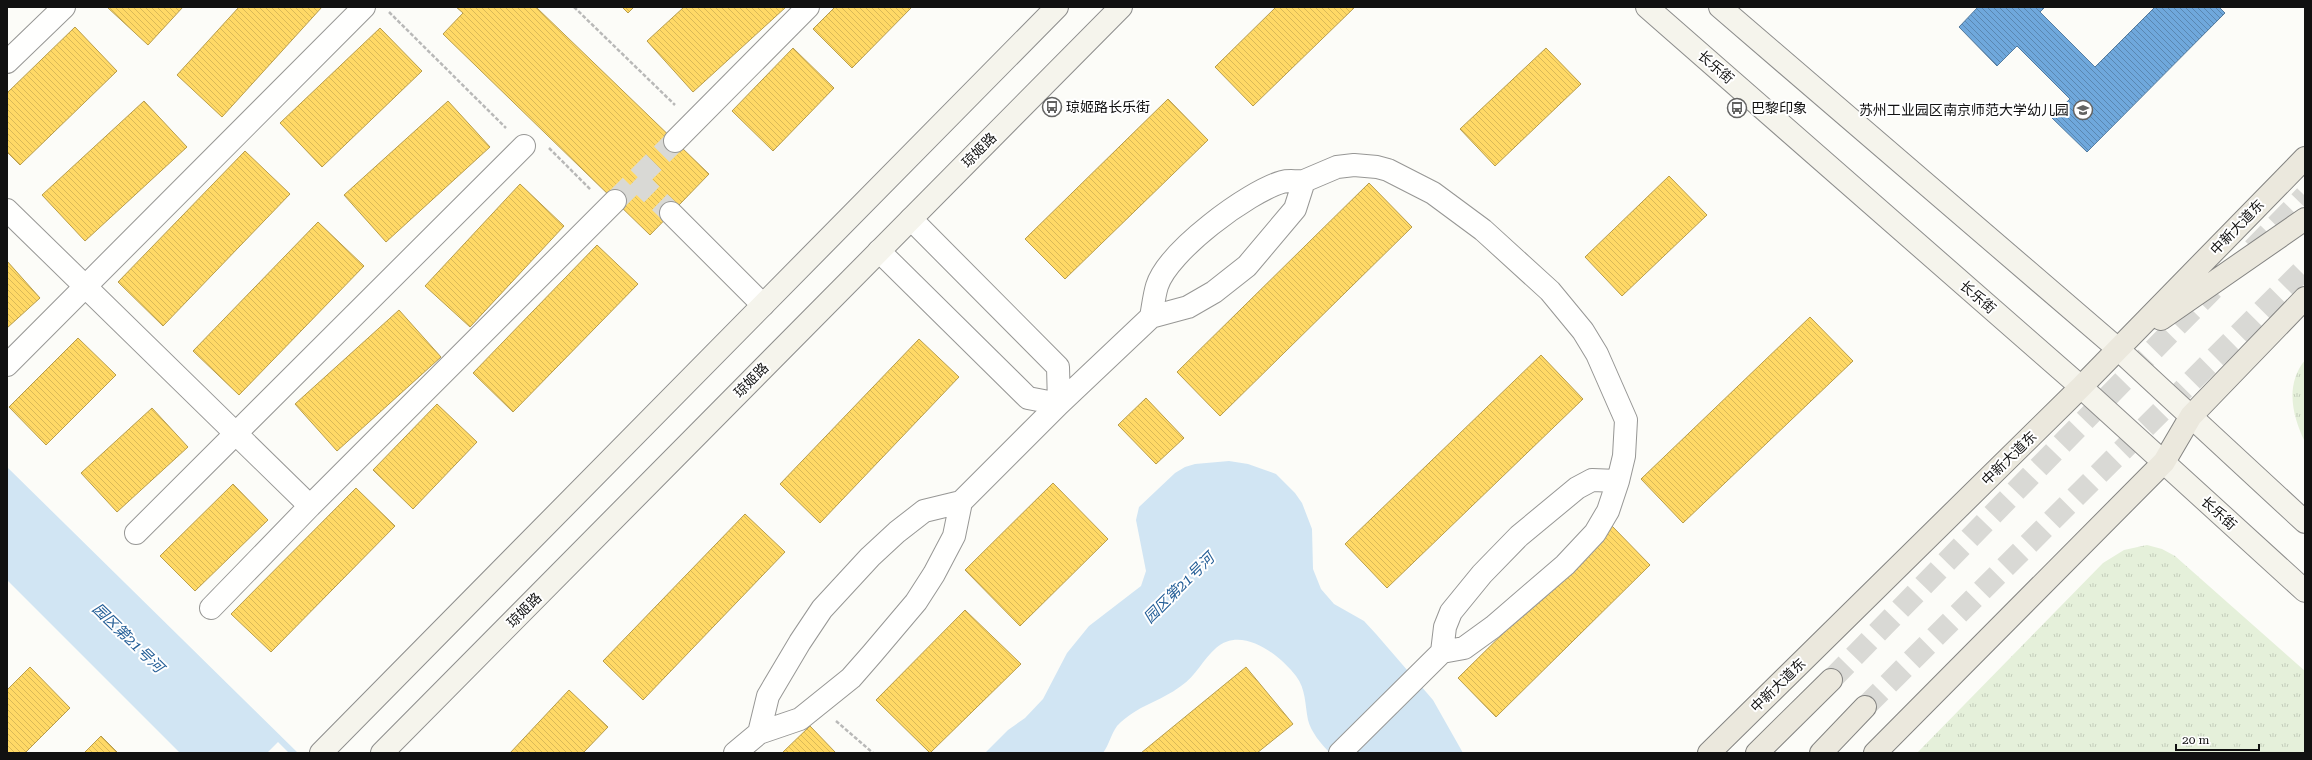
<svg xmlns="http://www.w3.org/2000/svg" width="2312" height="760" viewBox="0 0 2312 760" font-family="'Roboto Serif','Noto Sans SC',serif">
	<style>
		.park { fill: url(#park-tufts) }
		.water { fill: #d1e5f3 }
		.pier { fill: #fcfcf8 }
		.homes { fill: url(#homes-back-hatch); stroke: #b89d4c }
		.schools { fill: url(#schools-back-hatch); stroke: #537b9f }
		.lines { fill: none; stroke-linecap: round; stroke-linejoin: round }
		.minor-tunnel { stroke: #d9d9d5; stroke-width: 22; stroke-dasharray: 22 11; stroke-linecap: butt }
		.primary-tunnel { stroke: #d9d9d5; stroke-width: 22; stroke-dasharray: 22 11; stroke-linecap: butt }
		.minor-casing { stroke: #979795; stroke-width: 24 }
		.secondary-casing { stroke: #8d8d8c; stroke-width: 24 }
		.primary-casing { stroke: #848482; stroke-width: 24 }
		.path { stroke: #b9b9b8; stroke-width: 2.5; stroke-dasharray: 4 2; stroke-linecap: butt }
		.minor { stroke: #fffffe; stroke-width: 22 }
		.secondary { stroke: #f5f4ec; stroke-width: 22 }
		.primary { stroke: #ebe8dd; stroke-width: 22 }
		.labels { text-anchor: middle; stroke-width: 4; stroke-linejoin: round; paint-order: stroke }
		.street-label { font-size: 14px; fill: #111; stroke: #fff }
		.poi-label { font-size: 14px; fill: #111; stroke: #fff; text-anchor: start }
		.water-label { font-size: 15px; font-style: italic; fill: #255f97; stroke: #fff }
	</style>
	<defs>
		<pattern id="park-tufts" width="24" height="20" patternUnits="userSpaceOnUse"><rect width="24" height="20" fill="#e5f0da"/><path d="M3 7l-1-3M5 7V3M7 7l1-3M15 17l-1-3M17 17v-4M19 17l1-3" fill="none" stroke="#c3cdba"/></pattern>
		<pattern id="homes-back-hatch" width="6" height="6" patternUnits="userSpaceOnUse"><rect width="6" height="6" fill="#ffd966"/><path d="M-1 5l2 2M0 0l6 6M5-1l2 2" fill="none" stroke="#dab957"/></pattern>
		<pattern id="schools-back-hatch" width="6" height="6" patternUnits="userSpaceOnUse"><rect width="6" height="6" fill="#6fa8dc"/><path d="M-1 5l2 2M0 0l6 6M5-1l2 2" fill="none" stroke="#5a87b1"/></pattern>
	</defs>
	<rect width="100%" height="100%" fill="#fcfcf8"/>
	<!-- park -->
	<path class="park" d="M2305 360V442C2292 415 2285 385 2305 360Z
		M2147 545 2162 549 2175 556 2305 671V753H1917L2103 563 2124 550Z"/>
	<!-- water -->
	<path class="water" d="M1229 461 1248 464 1276 474 1295 493 1302 503 1312 529 1313 569 1321 589 1334 604 1364 621 1376 634 1433 700 1463 753H1330C1321 744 1311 732 1308 720 1305 705 1306 689 1296 676 1280 655 1242 625 1216 648 1203 659 1196 676 1181 686 1160 702 1137 705 1117 726 1111 734 1109 745 1103 753H985L1008 730 1025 718 1043 699 1067 653 1089 626 1141 586 1146 571 1136 520 1139 507 1175 473 1185 467 1195 464Z
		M7 467 298 753H180L7 580Z"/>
	<!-- pier -->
	<path class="pier" d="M278 742 289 753H267Z"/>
	<!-- homes -->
	<path class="homes" d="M107 7H183L148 45Z
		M239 7H322L222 117 177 75Z
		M456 7H536L709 174 650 235 443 34 463 13Z
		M622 7H634L628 13Z
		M684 7H786L693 92 647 41Z
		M835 7H912L852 68 813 29Z
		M1276 7H1355L1253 106 1215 67Z
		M75 27 117 71 20 165 7 152V93Z
		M380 28 422 71 322 167 280 123Z
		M793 48 834 88 773 151 732 111Z
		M1546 48 1581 84 1495 166 1460 129Z
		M1168 99 1208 140 1065 279 1025 239Z
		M144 101 187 147 85 241 42 195Z
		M448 101 490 147 386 242 344 195Z
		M245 151 290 194 163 326 118 282Z
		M1669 176 1707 215 1622 296 1585 257Z
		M1369 183 1412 227 1220 416 1177 372Z
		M520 184 564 226 470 327 425 286Z
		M318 222 364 266 239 395 193 351Z
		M597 245 638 284 513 412 473 373Z
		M7 261 40 298 7 328Z
		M399 310 441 357 337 451 295 404Z
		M1810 317 1853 361 1683 523 1641 479Z
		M78 338 116 375 46 445 9 407Z
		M919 339 959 377 820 523 780 484Z
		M1541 355 1583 399 1387 588 1345 544Z
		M1146 398 1184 438 1156 464 1118 425Z
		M437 404 477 442 413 509 373 470Z
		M152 408 188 447 117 512 81 473Z
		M1053 483 1108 539 1020 626 965 570Z
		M233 484 268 520 195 591 160 556Z
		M356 488 395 526 271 652 231 614Z
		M745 514 785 552 643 700 603 661Z
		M1612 526 1650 565 1496 717 1458 678Z
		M965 610 1021 664 930 753 876 700Z
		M30 667 70 708 25 753H7V690Z
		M1246 667 1293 724 1257 753H1141Z
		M569 690 608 727 583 753H510Z
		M810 726 836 753H782Z
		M101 736 118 753H84Z"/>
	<!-- schools -->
	<path class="schools" d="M1978 7H2045L2040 12 2095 67 2155 7H2219L2225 13 2087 152 2051 117 2070 99 2017 46 1997 66 1959 27Z"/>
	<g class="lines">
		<!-- minor-tunnel -->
		<path class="minor-tunnel" d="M636 179 671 213
			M615 201 675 141"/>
		<!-- primary-tunnel -->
		<path class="primary-tunnel" d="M2253 249 2305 196
			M1831 680 2213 289
			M1865 707 2305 268"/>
		<defs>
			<path id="minor" d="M7 62 64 7
				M675 141 808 7
				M1304 181 1337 167 1354 165 1377 167 1388 170 1433 193 1483 230 1550 291 1583 331 1597 354 1626 420 1624 456 1618 481 1592 480 1577 488 1519 536 1482 574 1451 612 1445 627 1442 652 1464 648 1493 627 1565 565 1595 533 1608 511 1618 481
				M7 210 310 506 615 201
				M671 213 763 305
				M879 251 1028 398 1059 404 1058 367 911 219
				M7 365 364 7
				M961 502 954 536 934 574 916 602 872 654 851 678 800 719 759 733 768 696 800 642 822 609 870 557 897 532 924 511 961 502 1059 404 1151 317 1188 307 1214 292 1247 266 1295 209 1304 181C1297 182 1289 180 1282 182 1248 192 1168 251 1157 286 1154 296 1153 307 1151 317
				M136 533 524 146
				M211 608 310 506
				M735 753 759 733
				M1340 753 1442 652"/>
			<path id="secondary" d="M1647 7 2081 387 2305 591
				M1720 7 2118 349 2305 522
				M321 753 1057 7
				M382 753 1121 7"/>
			<path id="primary" d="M2161 319 2305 219
				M1709 753 2081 387 2305 158
				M1757 753 1831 680
				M1821 753 1865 707
				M1875 753 2164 462 2191 416 2305 298"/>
		</defs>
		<!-- minor casing -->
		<use href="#minor" class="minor-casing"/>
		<!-- secondary casing -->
		<use href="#secondary" class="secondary-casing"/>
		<!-- primary casing -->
		<use href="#primary" class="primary-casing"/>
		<!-- path -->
		<path class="path" d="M574 7 675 105
			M389 12 506 128
			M549 148 591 190
			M836 721 873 753"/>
		<!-- minor -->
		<use href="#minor" class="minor"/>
		<!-- secondary -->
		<use href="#secondary" class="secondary"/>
		<!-- primary -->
		<use href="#primary" class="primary"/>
	</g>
	<!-- icons -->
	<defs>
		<symbol id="bus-ring" viewBox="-11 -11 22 22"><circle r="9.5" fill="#fff" stroke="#636362" stroke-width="1.5"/><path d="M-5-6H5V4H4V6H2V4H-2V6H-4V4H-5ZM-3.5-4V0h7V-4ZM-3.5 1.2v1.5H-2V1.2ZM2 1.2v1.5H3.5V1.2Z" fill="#636362"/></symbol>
		<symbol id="school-ring" viewBox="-11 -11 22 22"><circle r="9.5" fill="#fff" stroke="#636362" stroke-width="1.5"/><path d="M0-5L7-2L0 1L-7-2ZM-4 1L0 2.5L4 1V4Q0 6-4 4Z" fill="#636362"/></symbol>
	</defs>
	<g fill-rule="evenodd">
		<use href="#bus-ring" x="1041" y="96" width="22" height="22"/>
		<use href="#bus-ring" x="1726" y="97" width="22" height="22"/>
		<use href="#school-ring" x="2072" y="99" width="22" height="22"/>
	</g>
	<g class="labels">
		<!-- street labels -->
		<g class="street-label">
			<text transform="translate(1716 67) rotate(41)" y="5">长乐街</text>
			<text transform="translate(979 150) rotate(-45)" y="5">琼姬路</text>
			<text transform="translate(2237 227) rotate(-46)" y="5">中新大道东</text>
			<text transform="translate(1978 297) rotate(41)" y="5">长乐街</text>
			<text transform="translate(751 380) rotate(-45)" y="5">琼姬路</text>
			<text transform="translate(2009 458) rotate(-44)" y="5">中新大道东</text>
			<text transform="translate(2219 513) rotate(42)" y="5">长乐街</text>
			<text transform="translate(524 610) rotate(-45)" y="5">琼姬路</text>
			<text transform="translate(1778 685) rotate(-44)" y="5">中新大道东</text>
		</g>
		<!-- poi labels -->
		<g class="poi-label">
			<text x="1066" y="112">琼姬路长乐街</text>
			<text x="1751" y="113">巴黎印象</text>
			<text x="2069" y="115" text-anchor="end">苏州工业园区南京师范大学幼儿园</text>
		</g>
		<!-- water labels -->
		<g class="water-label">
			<text transform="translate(1179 588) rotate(-45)" y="5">园区第21号河</text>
			<text transform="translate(128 638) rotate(44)" y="5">园区第21号河</text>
		</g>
	</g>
	<!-- border -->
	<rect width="2312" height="760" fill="none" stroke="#111111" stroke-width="16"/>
	<!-- scale -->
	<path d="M2176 744v6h83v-6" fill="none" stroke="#111111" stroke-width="2"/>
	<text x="2182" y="744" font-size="12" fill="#111111" stroke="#ffffff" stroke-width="3" paint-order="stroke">20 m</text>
</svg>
